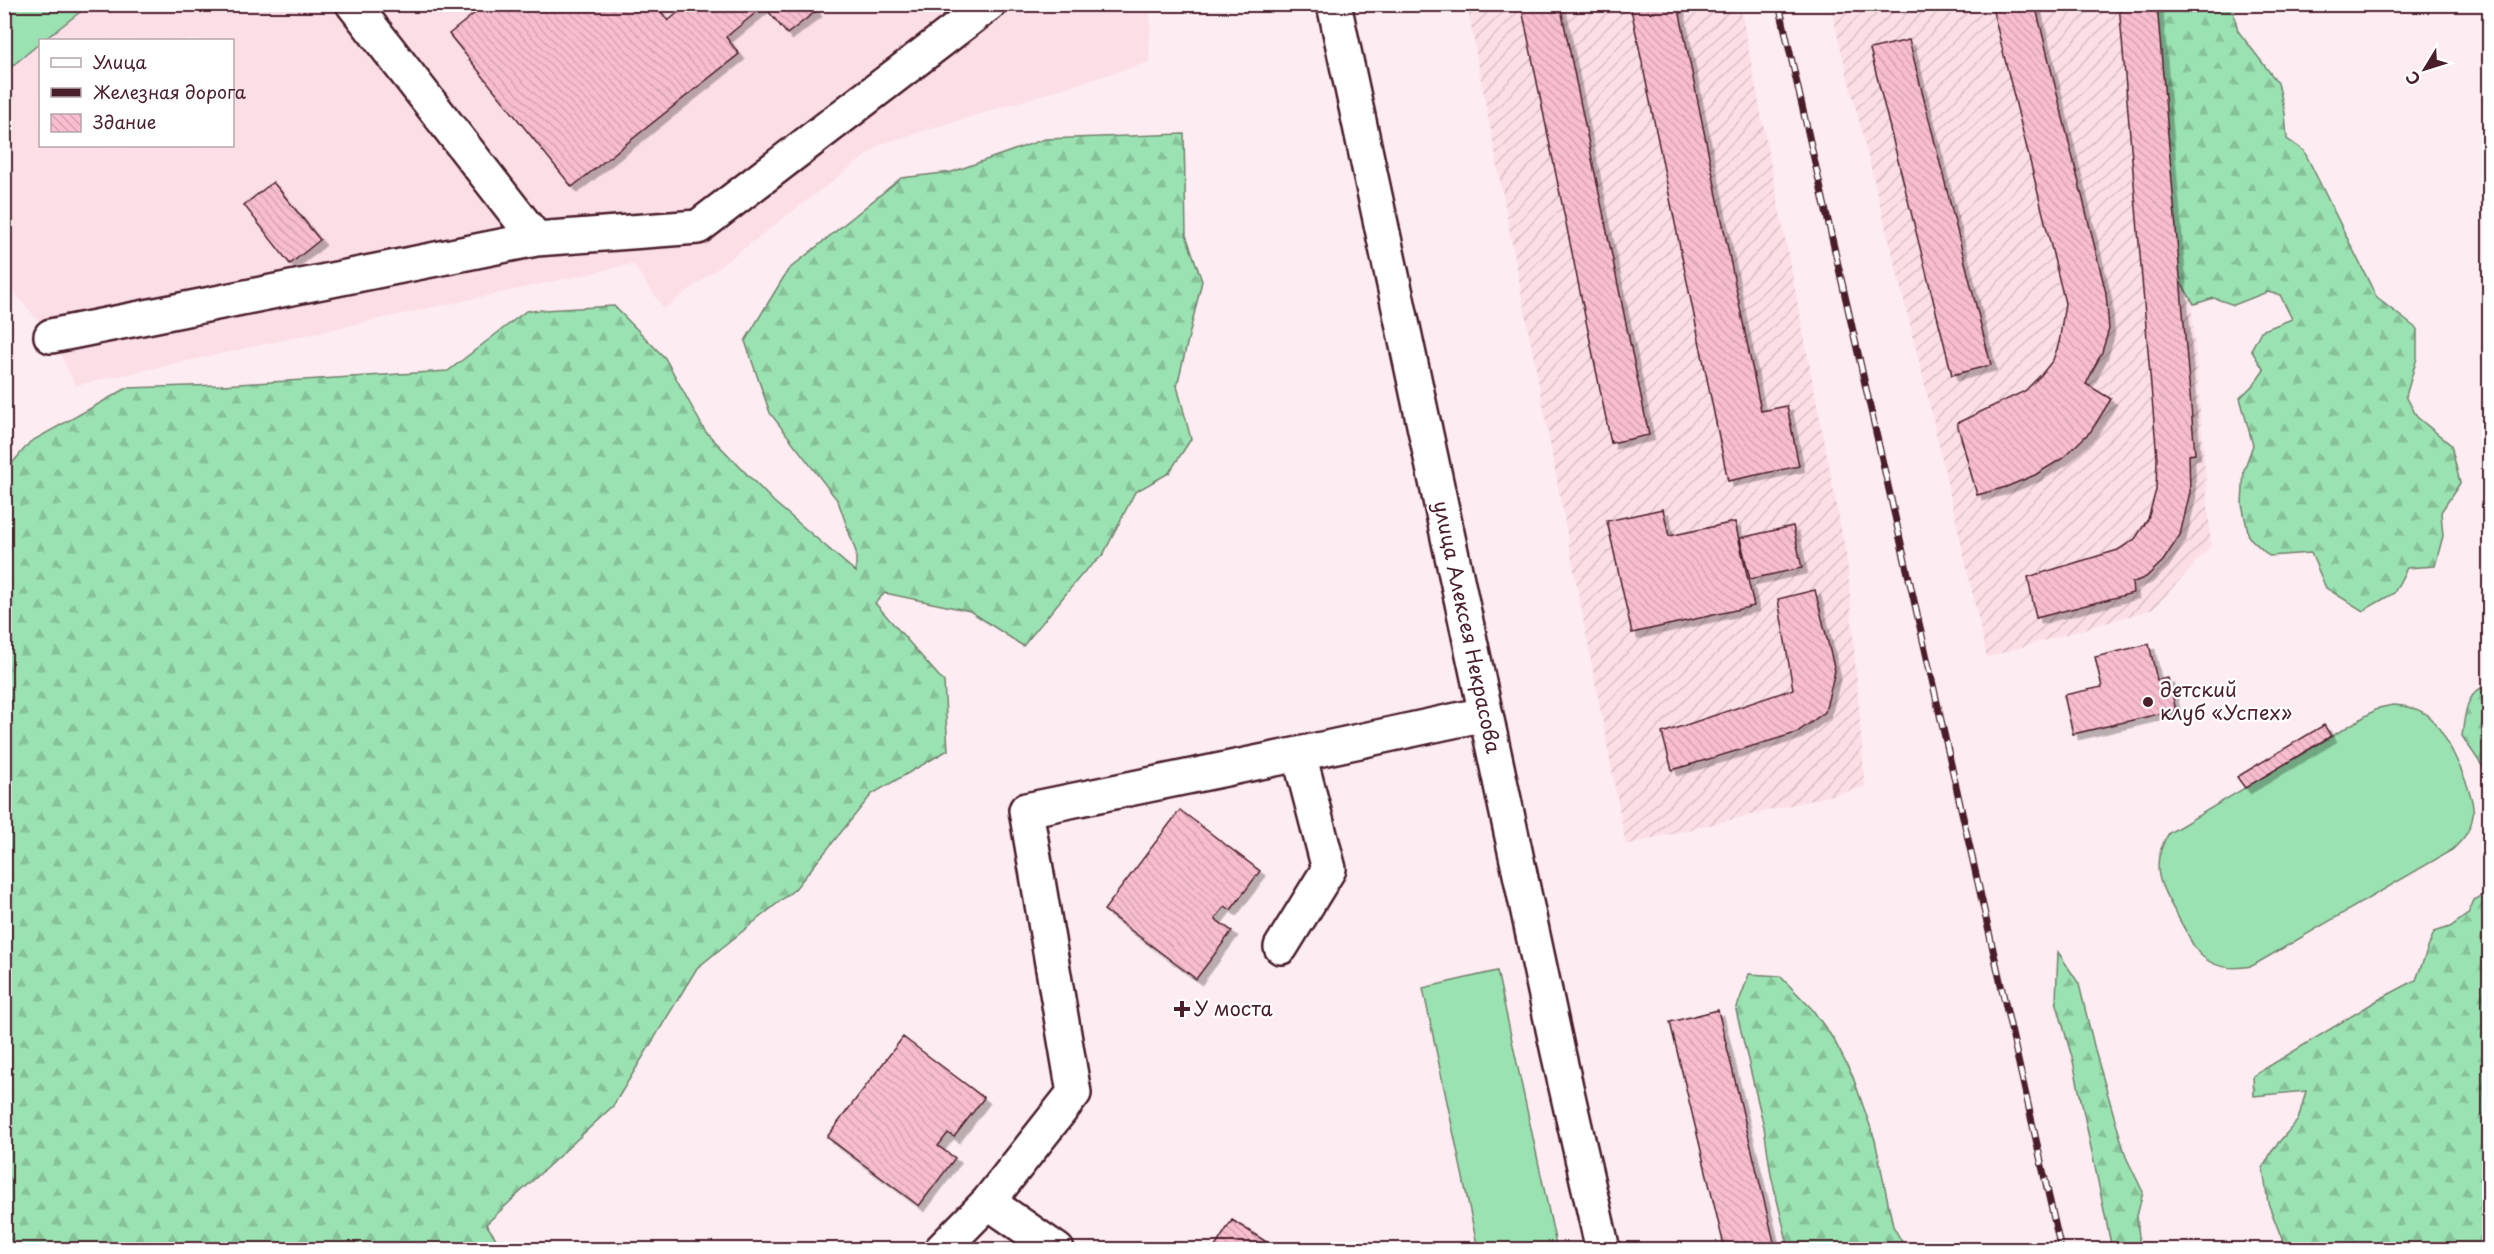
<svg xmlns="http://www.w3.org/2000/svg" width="2494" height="1254" viewBox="0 0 2494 1254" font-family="'Playpen Sans',sans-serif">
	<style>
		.built { fill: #fcdee7; fill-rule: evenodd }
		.industrial { fill: url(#industrial-furrows) }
		.grass { fill: #9ae2b1; stroke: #72806e; stroke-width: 1.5 }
		.forest { fill: url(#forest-firs); stroke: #72806e; stroke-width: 1.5 }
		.building { fill: url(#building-back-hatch); stroke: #4a1f2b; stroke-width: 1.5; filter: url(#shadow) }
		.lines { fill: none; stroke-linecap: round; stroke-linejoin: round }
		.minor-casing { stroke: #4a1f2b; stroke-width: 38 }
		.minor { stroke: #fff; stroke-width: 33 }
		.rail-casing { stroke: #4a1f2b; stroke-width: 7 }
		.rail { stroke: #fff; stroke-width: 4.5; stroke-dasharray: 14; stroke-linecap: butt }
		.poi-dot { fill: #4a1f2b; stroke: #fff; stroke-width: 2 }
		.labels { text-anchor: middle; stroke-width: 4.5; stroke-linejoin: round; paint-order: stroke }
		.street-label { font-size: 20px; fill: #4a1f2b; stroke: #fff }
		.poi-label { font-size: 20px; fill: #4a1f2b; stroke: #fff; text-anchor: start }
	</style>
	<defs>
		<pattern id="industrial-furrows" width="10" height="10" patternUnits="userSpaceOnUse" patternTransform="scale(1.5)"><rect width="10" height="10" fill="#fcdee7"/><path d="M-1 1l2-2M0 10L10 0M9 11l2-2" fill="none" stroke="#dabec6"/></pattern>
		<pattern id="forest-firs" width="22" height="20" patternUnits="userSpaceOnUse" patternTransform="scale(1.5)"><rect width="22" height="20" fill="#9ae2b1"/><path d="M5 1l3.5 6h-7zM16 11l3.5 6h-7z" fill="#86c198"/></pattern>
		<pattern id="building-back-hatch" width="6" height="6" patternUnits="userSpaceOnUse" patternTransform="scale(1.5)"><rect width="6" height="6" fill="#f8bed0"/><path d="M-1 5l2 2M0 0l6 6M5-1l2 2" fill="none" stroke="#d6a3b3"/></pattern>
		<filter id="shadow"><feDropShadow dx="5.5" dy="5.5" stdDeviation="0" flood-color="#0004"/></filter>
	</defs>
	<rect width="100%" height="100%" fill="#fdecf1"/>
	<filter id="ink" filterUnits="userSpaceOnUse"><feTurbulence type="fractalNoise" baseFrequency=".0167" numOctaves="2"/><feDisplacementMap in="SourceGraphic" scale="12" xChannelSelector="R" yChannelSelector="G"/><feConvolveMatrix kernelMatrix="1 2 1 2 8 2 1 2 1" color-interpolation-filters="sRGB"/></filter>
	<g filter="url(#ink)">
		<!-- built -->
		<path class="built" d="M4 5H1151L1149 62 881 144 664 309 633 264 76 385 51 336 5 281ZM40 40H232V146H40Z"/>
		<!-- industrial -->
		<path class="industrial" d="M1467 5H1740L1847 560 1865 787 1626 845Z
			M1830 5H2167L2211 546 2153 609 1987 657 1924 380Z"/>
		<!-- grass -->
		<path class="grass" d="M5 4H89V5L44 40H40V43L5 72Z
			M2393 705C2407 706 2421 708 2431 719 2446 733 2476 795 2473 815 2471 830 2463 840 2452 850L2252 966C2234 969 2217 969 2203 957 2194 951 2189 936 2183 926 2165 892 2145 870 2169 833L2379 708Z
			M1497 971 1557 1249H1478L1423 988Z"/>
		<!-- forest -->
		<path class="forest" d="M2140 5H2232L2238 31 2278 83 2285 113 2287 139 2304 151 2377 298 2417 329V358L2406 396 2417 417 2451 445 2460 483 2441 512 2443 536 2435 566 2407 568 2394 593 2363 611 2326 588 2311 553 2269 556 2249 537 2242 504 2244 470 2253 445 2240 398 2255 383 2264 370 2251 350 2261 331 2292 319 2280 295 2267 292 2234 305 2214 298 2194 304 2160 248Z
			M1184 134 1186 235 1202 281 1177 386 1191 439 1169 473 1135 492 1103 555 1083 573 1023 646 970 611 885 593 875 603 944 682 948 750 872 794 795 889 697 968 613 1106 486 1224 503 1249H5L4 473 30 442 127 388 221 385 448 371 526 311 614 306 665 358 705 431 774 502 856 572V552L838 501 770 413 745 341 788 270 901 178 952 172 1045 139Z
			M2489 685H2490L2489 776 2462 736C2465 715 2465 691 2489 685Z
			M2489 892V1249H2282V1239L2268 1203 2263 1168 2273 1149 2298 1120 2306 1091 2254 1096 2253 1076 2378 1000 2416 980 2434 932 2450 927 2468 914 2474 900Z
			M2058 952 2079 984 2096 1054 2126 1157 2143 1192 2137 1216 2140 1249H2112L2073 1061 2056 1001Z
			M1749 974 1780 976 1812 1009 1834 1040 1853 1077 1875 1140 1893 1226 1906 1249H1789L1771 1175 1764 1127 1736 1010Z"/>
		<!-- building -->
		<path class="building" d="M486 4H655L668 21 688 4H811L816 11 787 34 764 6 726 37 739 54 572 187 449 34Z
			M1521 4H1560L1649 435 1611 443Z
			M1630 4H1678L1761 411 1787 406 1799 466 1728 481Z
			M2001 4H2035L2106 293 2109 329 2102 352 2086 384 2111 399 2091 431 2063 458 2035 475 2006 487 1977 495 1957 423 2025 391 2041 375 2053 360 2059 343 2065 303 1992 7Z
			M2119 4H2157L2195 454 2189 455 2190 492 2180 535 2163 561 2146 577 2132 583 2133 593 2036 618 2028 577 2118 550 2135 539 2148 519 2156 490 2157 458Z
			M1909 40 1991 365 1952 375 1870 49Z
			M273 182 320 240 290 264 244 205Z
			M1663 509 1669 536 1735 522 1754 606 1632 633 1607 521Z
			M1793 526 1802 568 1750 579 1740 538Z
			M1815 590 1835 671 1825 712 1796 733 1672 770 1662 733 1793 689 1778 599Z
			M2149 644 2157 680 2168 678 2176 710 2073 734 2064 695 2102 687 2095 657Z
			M2324 725 2331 736 2245 788 2237 777Z
			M1180 810 1260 871 1231 910 1225 906 1215 919 1232 931 1196 979 1104 910Z
			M1718 1010 1776 1250H1725L1670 1022Z
			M903 1037 984 1098 954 1137 948 1133 938 1146 955 1158 919 1206 827 1137Z
			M1232 1220 1279 1250H1213Z"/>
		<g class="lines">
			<defs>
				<path id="minor" d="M353 4 536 239 698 227 989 4
					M1334 4 1558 1052 1603 1250
					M51 336 536 239
					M1281 947 1329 869 1299 754 1485 714
					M988 1202 1057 1250
					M941 1250 988 1202 1074 1093 1026 810 1299 754"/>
			</defs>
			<!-- minor casing -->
			<use href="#minor" class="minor-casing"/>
			<!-- minor -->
			<use href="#minor" class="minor"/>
			<defs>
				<path id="rail" d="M1779 4 2061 1250"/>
			</defs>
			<!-- rail casing -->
			<use href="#rail" class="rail-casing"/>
			<!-- rail -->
			<use href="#rail" class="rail"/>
		</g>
	</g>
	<!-- markers -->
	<g class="poi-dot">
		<circle cx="2148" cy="702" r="6"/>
		<path d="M1179 1000h6v6h6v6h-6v6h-6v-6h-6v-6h6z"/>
	</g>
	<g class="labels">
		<!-- street labels -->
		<g class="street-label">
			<text transform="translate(1467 627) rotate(78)" y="7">улица Алексея Некрасова</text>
		</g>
		<!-- poi labels -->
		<g class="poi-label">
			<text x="2160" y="697">детский<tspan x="2160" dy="23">клуб «Успех»</tspan></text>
			<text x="1194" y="1016">У моста</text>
		</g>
	</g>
	<!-- margin -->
	<rect width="2494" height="1254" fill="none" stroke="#fff" stroke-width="24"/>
	<rect x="12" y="12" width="2470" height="1230" fill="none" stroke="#4a1f2b" stroke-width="2" filter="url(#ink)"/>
	<!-- legend -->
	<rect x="39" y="39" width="195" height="108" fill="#ffffff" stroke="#b7a5aa" stroke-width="1.5"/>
	<rect x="51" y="58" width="30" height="9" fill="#ffffff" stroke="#b7a5aa" stroke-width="1.5"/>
	<text x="93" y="69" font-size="18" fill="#4a1f2b">Улица</text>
	<rect x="51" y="88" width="30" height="9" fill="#4a1f2b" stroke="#b7a5aa" stroke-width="1.5"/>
	<text x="93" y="99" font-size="18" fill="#4a1f2b">Железная дорога</text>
	<rect x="51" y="114" width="30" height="18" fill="url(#building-back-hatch)" stroke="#b7a5aa" stroke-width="1.5"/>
	<text x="93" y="129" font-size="18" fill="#4a1f2b">Здание</text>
	<!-- north arrow -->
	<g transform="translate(2425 69) rotate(232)" stroke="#ffffff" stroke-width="4.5" paint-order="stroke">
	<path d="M0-4.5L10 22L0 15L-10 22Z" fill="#4a1f2b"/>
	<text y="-9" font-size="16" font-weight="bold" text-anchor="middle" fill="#4a1f2b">С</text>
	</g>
</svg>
